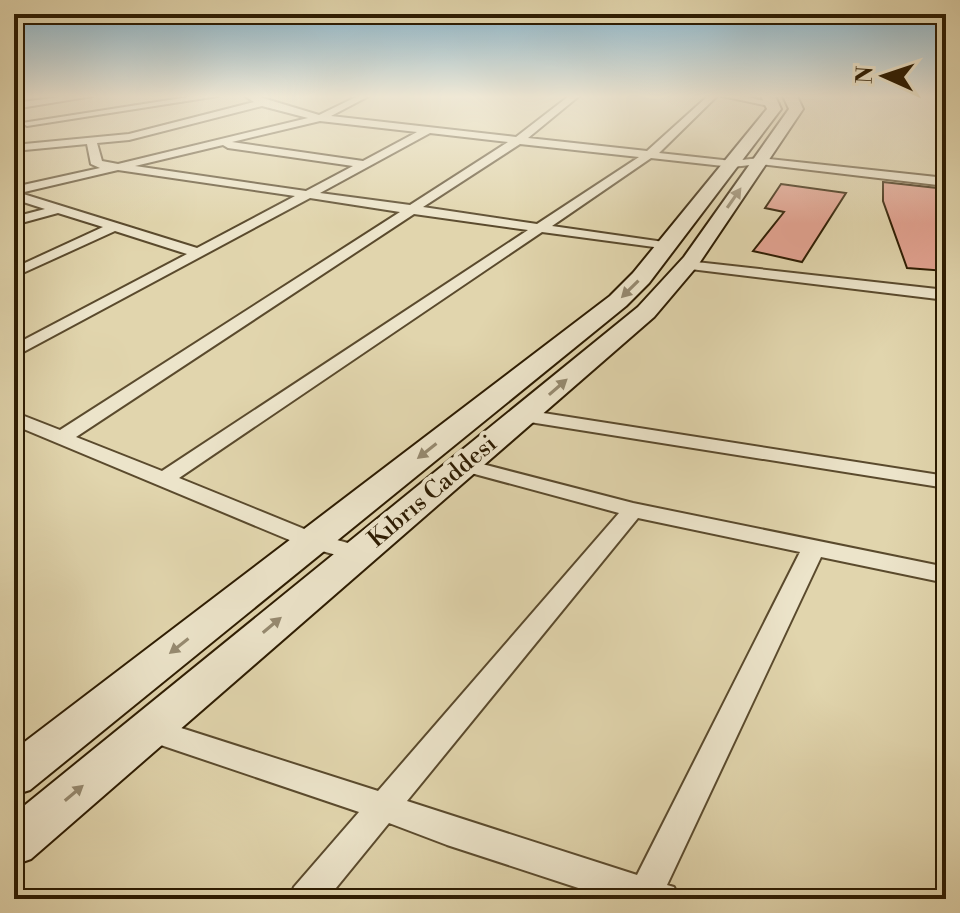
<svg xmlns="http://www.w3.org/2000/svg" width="960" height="913" viewBox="0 0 960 913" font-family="'Libre Bodoni',serif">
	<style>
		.building { fill: #e4a493; stroke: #2d1c02; stroke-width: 2 }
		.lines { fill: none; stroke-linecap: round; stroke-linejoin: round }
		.minor-casing { stroke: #5a4a2d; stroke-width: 4 }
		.secondary-casing { stroke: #2d1c02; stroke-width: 4 }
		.minor { fill: #ece4ca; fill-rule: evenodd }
		.secondary { fill: #ece4ca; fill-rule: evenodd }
		.oneway { fill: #968a70 }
		.labels { text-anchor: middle; stroke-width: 8; stroke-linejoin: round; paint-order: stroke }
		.street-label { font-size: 24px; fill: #2d1c02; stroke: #ece4ca }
	</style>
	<rect width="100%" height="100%" fill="#e1d5ad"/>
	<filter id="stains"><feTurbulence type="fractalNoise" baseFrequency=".0025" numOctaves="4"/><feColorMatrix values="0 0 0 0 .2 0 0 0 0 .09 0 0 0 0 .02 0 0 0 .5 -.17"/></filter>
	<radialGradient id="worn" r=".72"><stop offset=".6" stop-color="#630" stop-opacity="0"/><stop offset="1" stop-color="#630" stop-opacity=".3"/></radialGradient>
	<!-- building -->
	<path class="building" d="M883 182 946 189V271L907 268 883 201Z
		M781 184 846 193 802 262 753 251 784 212 765 208Z"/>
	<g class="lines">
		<defs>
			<path id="minor" d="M69 96H93L14 109V103Z
				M195 96H218L27 126 22 123Z
				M245 96H256L319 115 358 96H369L331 116 516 137 569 96H579L528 138 647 151 708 96H717L659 153 732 161 760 158 946 178V186L760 164 732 167 651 158 552 226 664 242 671 246 669 249 542 232 179 478 319 535 366 548 369 553 366 558 358 561 304 546 14 425V412L60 430 400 212 310 198 14 357V345L187 254 115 231 14 277V268L103 227 58 213 14 225V217L45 209 14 199V187L100 168 91 164 87 144 14 151V145L129 134 254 102ZM262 106 308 118 118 164 102 161 97 143 129 140ZM320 121 417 132 363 161 232 142ZM430 133 508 142 410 205 320 193ZM520 144 639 157 537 224 423 207ZM223 145 228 148 353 166 306 191 135 166ZM118 170 295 196 197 248 20 193ZM414 214 528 230 162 471 76 437Z
				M722 96H742L779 104 774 107Z
				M687 261 946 290V300L682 268 680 265Z
				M524 410 946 476V488L517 420 515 416 517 412Z
				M463 459 633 503 946 567V583L821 557 667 885 674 887 679 899H612L447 845 389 823 327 899H289L294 887 359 812 140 738 136 730 140 722 150 718 378 791 619 513 456 469 453 465ZM638 518 800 552 637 875 407 801Z"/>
			<path id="secondary" d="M761 96H775L781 109 649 283 626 306 30 790 14 795V750L610 296 633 273 767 109Z
				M783 96H797L803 109 698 265 654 317 31 859 14 865V814L638 307 684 257 789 109Z"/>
		</defs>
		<!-- minor casing -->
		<use href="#minor" class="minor-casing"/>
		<!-- secondary casing -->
		<use href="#secondary" class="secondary-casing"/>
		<!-- minor -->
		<use href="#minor" class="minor"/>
		<!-- secondary -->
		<use href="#secondary" class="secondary"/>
	</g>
	<!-- one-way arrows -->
	<defs><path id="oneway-solid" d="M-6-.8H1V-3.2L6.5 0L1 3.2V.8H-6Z" transform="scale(2)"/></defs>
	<g class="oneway">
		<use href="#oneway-solid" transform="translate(734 198) rotate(-55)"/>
		<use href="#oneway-solid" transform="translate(630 289) rotate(135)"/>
		<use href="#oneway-solid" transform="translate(558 387) rotate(-41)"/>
		<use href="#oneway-solid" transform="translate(427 451) rotate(142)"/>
		<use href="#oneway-solid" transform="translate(272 625) rotate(-40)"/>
		<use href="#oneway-solid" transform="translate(179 646) rotate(142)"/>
		<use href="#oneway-solid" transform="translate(74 793) rotate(-40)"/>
	</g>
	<!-- sky -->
	<linearGradient id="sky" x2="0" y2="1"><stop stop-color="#86b6d0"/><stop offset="0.43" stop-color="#f2ecda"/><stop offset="1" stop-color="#f2ecda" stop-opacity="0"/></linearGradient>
	<rect width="960" height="224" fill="url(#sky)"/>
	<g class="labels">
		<!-- street labels -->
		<g class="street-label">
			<text transform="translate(432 491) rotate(-40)" y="8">Kıbrıs Caddesi</text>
		</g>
	</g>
	<!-- margin -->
	<rect width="960" height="913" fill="none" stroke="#e1d5ad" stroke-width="48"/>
	<rect x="16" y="16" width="928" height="881" fill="none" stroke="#2d1c02" stroke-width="4"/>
	<rect x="24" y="24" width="912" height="865" fill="none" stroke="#2d1c02" stroke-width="2"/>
	<!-- north arrow -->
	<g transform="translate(884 76) rotate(273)" stroke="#ece4ca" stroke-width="6" paint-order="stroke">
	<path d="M0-6L14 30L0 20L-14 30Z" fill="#2d1c02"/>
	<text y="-12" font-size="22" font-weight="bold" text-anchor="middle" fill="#2d1c02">N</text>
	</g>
	<rect width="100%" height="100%" filter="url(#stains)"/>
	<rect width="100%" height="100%" fill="url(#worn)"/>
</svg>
